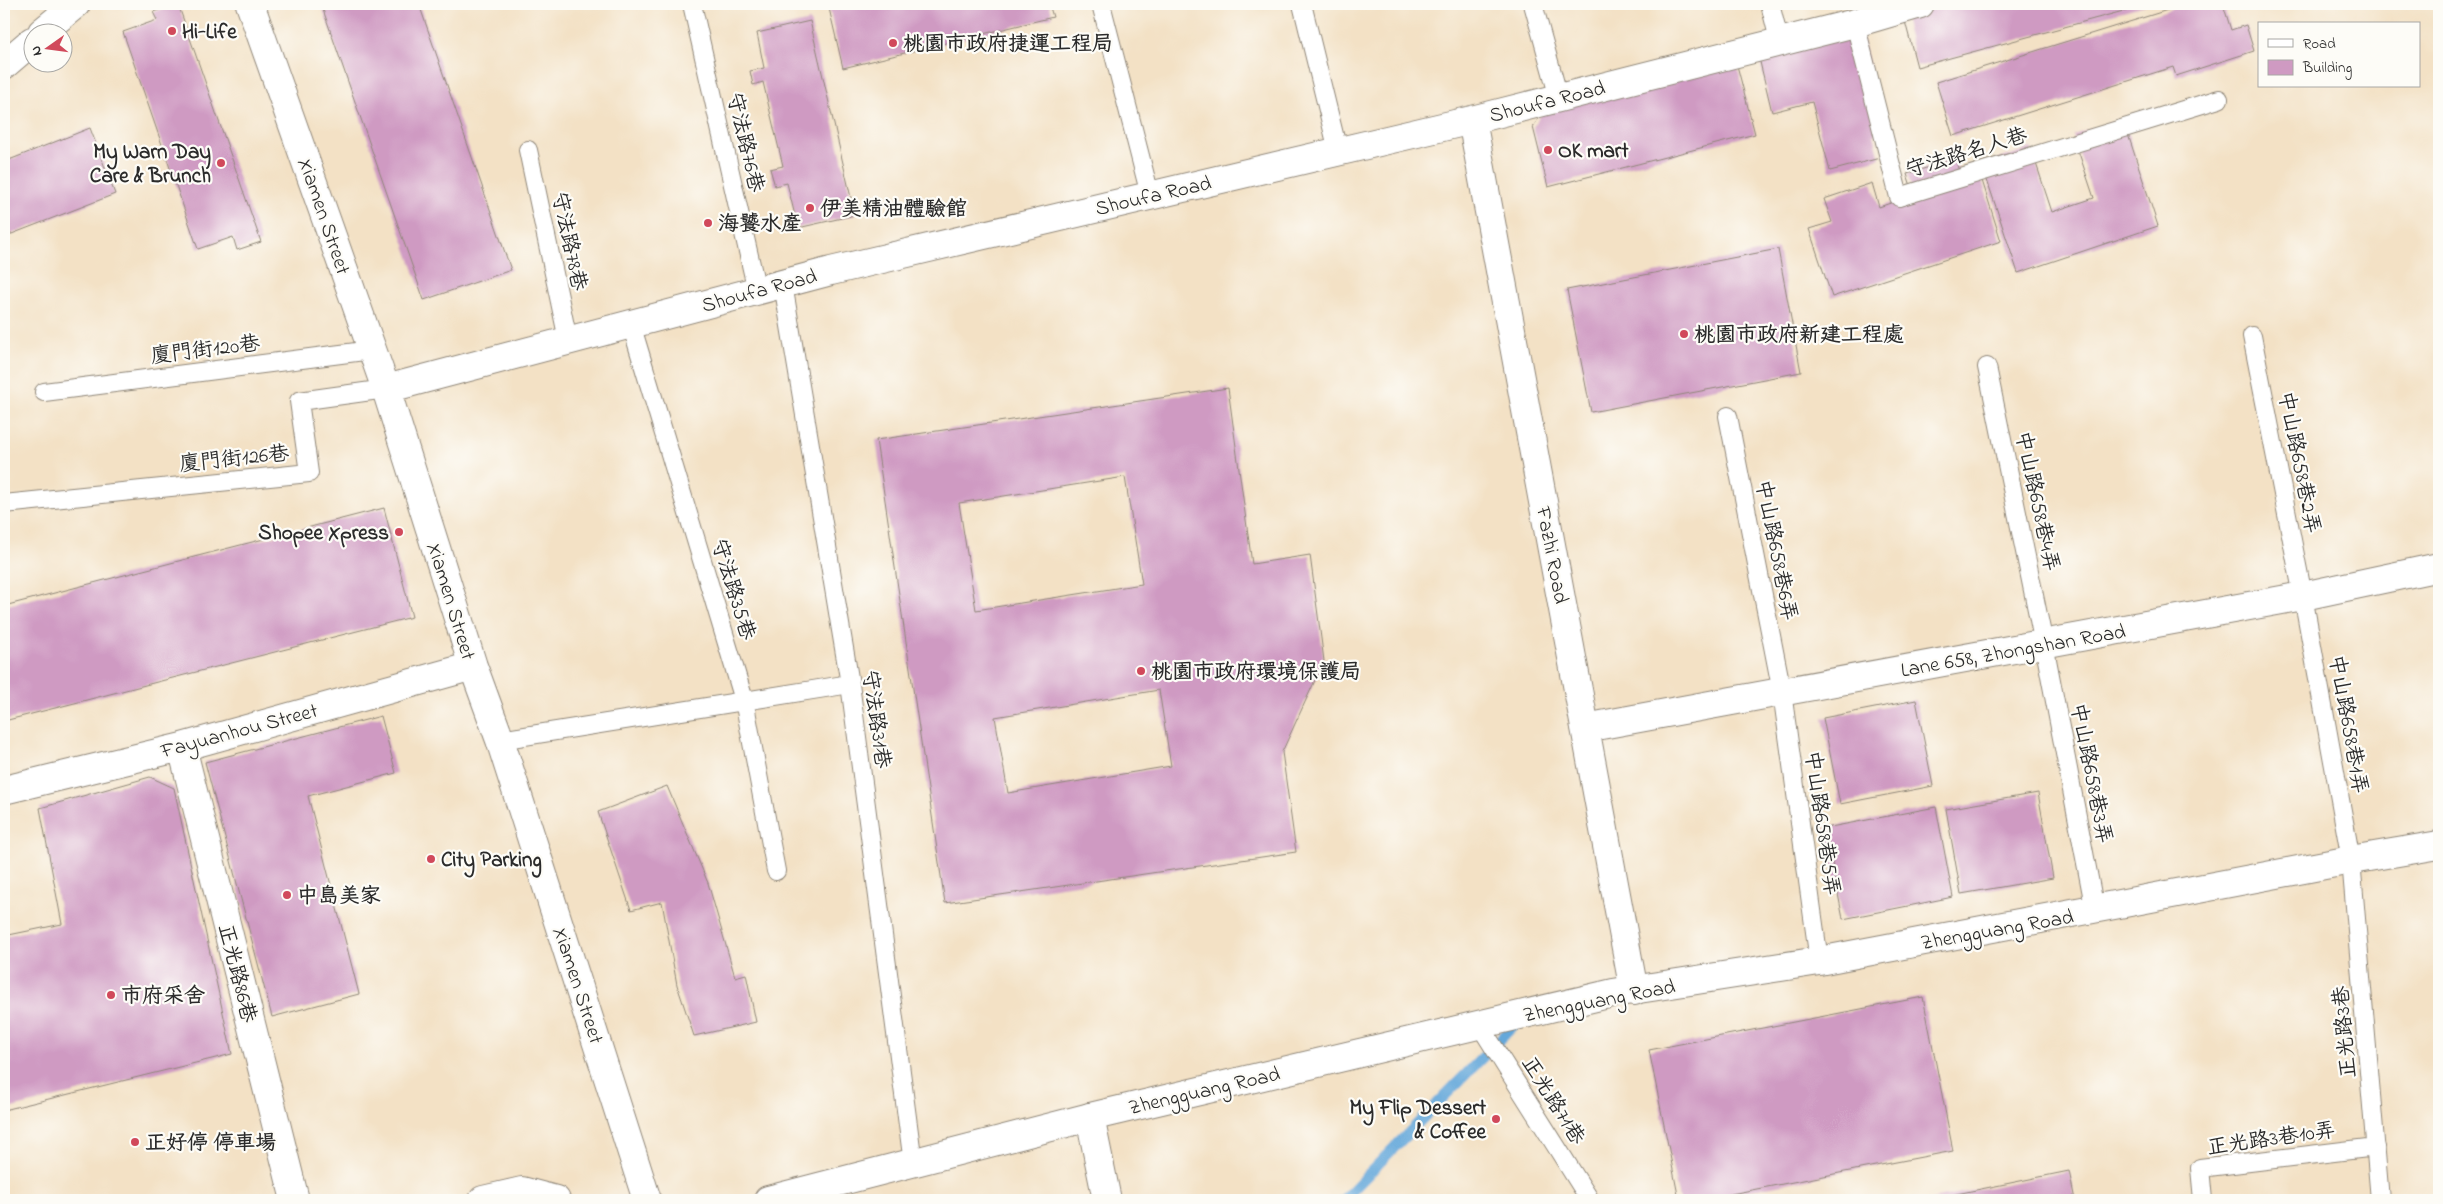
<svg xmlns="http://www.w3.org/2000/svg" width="2443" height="1204" viewBox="0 0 2443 1204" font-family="'Indie Flower','LXGW WenKai TC',sans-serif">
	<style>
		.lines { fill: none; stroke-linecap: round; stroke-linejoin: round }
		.stream { stroke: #65a8da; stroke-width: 11 }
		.building { fill: #cf9ac2; fill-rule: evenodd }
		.lane-casing { stroke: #8f8678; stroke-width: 20 }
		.street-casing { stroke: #8f8678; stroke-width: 30 }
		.secondary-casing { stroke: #8f8678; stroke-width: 30 }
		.lane { stroke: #fff; stroke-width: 18 }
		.street { stroke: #fff; stroke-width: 28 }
		.secondary { stroke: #fff; stroke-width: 28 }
		.poi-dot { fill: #d1495b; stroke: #fdfcf7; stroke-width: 2 }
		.labels { text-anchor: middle; stroke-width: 4.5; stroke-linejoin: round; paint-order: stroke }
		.poi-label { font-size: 21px; font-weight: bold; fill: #2b2b2b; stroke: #fdfcf7; text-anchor: start }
		.street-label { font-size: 21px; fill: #2b2b2b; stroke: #fdfcf7 }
	</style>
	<rect width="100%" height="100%" fill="#fdfcf7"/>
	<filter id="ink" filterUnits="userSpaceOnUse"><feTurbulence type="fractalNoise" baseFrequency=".02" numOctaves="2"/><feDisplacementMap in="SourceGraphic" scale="10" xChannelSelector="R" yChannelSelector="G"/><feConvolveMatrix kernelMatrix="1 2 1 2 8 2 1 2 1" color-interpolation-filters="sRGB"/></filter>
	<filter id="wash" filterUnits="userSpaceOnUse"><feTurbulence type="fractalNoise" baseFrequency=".0096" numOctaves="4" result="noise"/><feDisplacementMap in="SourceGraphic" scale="20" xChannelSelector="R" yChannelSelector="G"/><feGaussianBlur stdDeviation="1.12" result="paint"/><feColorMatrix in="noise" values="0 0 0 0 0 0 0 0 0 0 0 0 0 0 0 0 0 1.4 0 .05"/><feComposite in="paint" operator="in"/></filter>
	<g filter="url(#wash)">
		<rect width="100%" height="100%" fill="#f3e1c5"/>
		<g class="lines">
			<!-- stream -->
			<path class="stream" d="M1343 1200 1517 1022"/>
		</g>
		<g id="blocks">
			<!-- building -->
			<path class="building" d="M175 4H178L261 242 237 250 233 237 198 249 123 32 157 20 153 12Z
				M321 4H429L420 7 511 270 424 300Z
				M828 4H1049L1053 17 843 68Z
				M1909 4H2149L1917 67 1901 6Z
				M2187 4H2223L2231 30 2246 25 2254 51 2176 76 2173 67 1953 136 1936 82Z
				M810 21 855 215 798 228 787 183 775 186 770 169 783 166 763 82 753 85 750 71 764 68 757 33Z
				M1861 32 1886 132 1874 135 1880 158 1830 171 1812 102 1772 112 1759 58Z
				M1734 54 1755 134 1548 187 1533 127 1549 102Z
				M2123 119 2158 226 2018 273 1982 165 2031 148 2052 212 2094 198 2073 135Z
				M90 128 115 194 4 237V162Z
				M1955 159 1962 180 1980 174 2001 241 1832 297 1809 229 1832 222 1824 199 1872 183 1879 207 1914 195 1907 174Z
				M1778 249 1801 372 1591 412 1567 290Z
				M1228 388 1252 564 1310 555 1324 661 1282 752 1296 852 945 903 876 440ZM1125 477 1142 584 976 610 959 503ZM1159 690 1171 766 1008 793 995 717Z
				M384 508 412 617 4 721V606Z
				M1916 700 1933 786 1840 804 1823 718Z
				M381 716 396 773 308 796 359 994 272 1017 205 762Z
				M150 777 174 788 232 1054 4 1110V936L62 924 40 808Z
				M667 786 708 883 735 977 746 974 756 1022 694 1036 677 985 662 902 631 910 598 812Z
				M2038 793 2053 878 1961 894 1946 809Z
				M1936 807 1953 897 1843 919 1825 828Z
				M1923 997 1953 1151 1700 1200H1679L1649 1050Z
				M2069 1171 2075 1200H1933L1932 1199Z"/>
		</g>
	</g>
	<g filter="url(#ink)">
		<use href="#blocks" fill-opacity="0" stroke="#8f8678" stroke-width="1"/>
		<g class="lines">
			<defs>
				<path id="lane" d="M692 4 757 291
					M1101 4 1150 195
					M1302 4 1338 151
					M1533 4 1559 98
					M1770 4 1779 40
					M1855 23 1899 197 2219 99
					M528 150 568 340
					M783 284 850 684 913 1163
					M631 324 744 700 776 871
					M2252 336 2303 596 2351 860 2380 1200
					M1987 367 2044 644 2095 910
					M44 392 372 350
					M1728 416 1782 692 1819 961
					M4 504 309 473 299 401 386 389
					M500 740 850 684
					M1479 1024 1590 1200
					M2203 1200 2200 1168 2376 1147"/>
				<path id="street" d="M250 4 386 389 473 666 500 740 647 1200
					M42 32 76 4
					M4 65 32 41
					M1472 120 1634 991
					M386 389 831 271 1472 120 1855 23 1920 4
					M1585 728 2303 596 2439 567
					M182 747 295 1200
					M4 790 182 747 473 666
					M1090 1117 1107 1200"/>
				<path id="secondary" d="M483 1200 522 1191 556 1200
					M768 1200 1090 1117 1613 993 1819 961 2351 860 2439 845"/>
			</defs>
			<!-- lane casing -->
			<use href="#lane" class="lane-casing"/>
			<!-- street casing -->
			<use href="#street" class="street-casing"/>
			<!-- secondary casing -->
			<use href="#secondary" class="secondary-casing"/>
			<!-- lane -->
			<use href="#lane" class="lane"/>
			<!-- street -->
			<use href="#street" class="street"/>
			<!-- secondary -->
			<use href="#secondary" class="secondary"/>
		</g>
	</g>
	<!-- markers -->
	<g class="poi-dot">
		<circle cx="172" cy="31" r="5"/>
		<circle cx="893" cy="43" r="5"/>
		<circle cx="1548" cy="150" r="5"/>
		<circle cx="221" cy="163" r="5"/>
		<circle cx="810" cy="208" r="5"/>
		<circle cx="708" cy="223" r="5"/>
		<circle cx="1684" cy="334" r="5"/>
		<circle cx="399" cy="532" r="5"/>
		<circle cx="1141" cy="671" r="5"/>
		<circle cx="431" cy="859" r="5"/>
		<circle cx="287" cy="895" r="5"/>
		<circle cx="111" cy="995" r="5"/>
		<circle cx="1496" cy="1119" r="5"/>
		<circle cx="135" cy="1142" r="5"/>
	</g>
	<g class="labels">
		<!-- poi labels -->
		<g class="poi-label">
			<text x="182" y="38">Hi-Life</text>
			<text x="903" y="50">桃園市政府捷運工程局</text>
			<text x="1558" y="157">OK mart</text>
			<text x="211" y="158" text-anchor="end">My Warn Day<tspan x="211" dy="24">Care &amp; Brunch</tspan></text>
			<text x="820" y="215">伊美精油體驗館</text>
			<text x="718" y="230">海饕水產</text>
			<text x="1694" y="341">桃園市政府新建工程處</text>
			<text x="389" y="539" text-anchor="end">Shopee Xpress</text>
			<text x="1151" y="678">桃園市政府環境保護局</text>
			<text x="441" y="866">City Parking</text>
			<text x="297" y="902">中島美家</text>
			<text x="121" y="1002">市府采舍</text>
			<text x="1486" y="1114" text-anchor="end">My Flip Dessert<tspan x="1486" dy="24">&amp; Coffee</tspan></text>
			<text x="145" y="1149">正好停 停車場</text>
		</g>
		<!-- street labels -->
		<g class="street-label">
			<text transform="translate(1547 101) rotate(-14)" y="7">Shoufa Road</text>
			<text transform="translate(746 142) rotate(77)" y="7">守法路76巷</text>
			<text transform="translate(1966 152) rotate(-17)" y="7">守法路名人巷</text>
			<text transform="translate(1153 195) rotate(-13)" y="7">Shoufa Road</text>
			<text transform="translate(325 216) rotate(71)" y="7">Xiamen Street</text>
			<text transform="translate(570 241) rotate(78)" y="7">守法路78巷</text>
			<text transform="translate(759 290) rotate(-15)" y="7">Shoufa Road</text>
			<text transform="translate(205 349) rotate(-7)" y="7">廈門街120巷</text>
			<text transform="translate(234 458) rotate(-6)" y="7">廈門街126巷</text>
			<text transform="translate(2300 462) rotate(79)" y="7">中山路658巷2弄</text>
			<text transform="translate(2038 501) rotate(78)" y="7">中山路658巷4弄</text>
			<text transform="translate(1777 550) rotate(79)" y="7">中山路658巷6弄</text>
			<text transform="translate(1553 555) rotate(79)" y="7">Fazhi Road</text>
			<text transform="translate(734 589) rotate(73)" y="7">守法路35巷</text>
			<text transform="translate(452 601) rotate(73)" y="7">Xiamen Street</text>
			<text transform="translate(2013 650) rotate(-10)" y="7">Lane 658, Zhongshan Road</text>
			<text transform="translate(877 719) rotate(82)" y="7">守法路31巷</text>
			<text transform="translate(2349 724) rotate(80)" y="7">中山路658巷1弄</text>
			<text transform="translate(239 730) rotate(-15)" y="7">Fayuanhou Street</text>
			<text transform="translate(2092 773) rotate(79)" y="7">中山路658巷3弄</text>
			<text transform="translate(1823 823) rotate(82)" y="7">中山路658巷5弄</text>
			<text transform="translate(1997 929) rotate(-10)" y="7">Zhengguang Road</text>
			<text transform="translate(238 973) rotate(76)" y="7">正光路86巷</text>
			<text transform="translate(579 985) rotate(72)" y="7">Xiamen Street</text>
			<text transform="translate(1599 1000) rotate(-11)" y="7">Zhengguang Road</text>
			<text transform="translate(2344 1032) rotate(-95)" y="7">正光路3巷</text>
			<text transform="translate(1204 1090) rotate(-13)" y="7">Zhengguang Road</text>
			<text transform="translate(1554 1100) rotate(58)" y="7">正光路71巷</text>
			<text transform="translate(2271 1138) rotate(-8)" y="7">正光路3巷10弄</text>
		</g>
	</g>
	<!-- margin -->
	<rect width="2443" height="1204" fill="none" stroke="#fdfcf7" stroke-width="20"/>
	<!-- legend -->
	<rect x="2258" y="22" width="162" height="65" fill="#fdfcf7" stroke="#a9a8a5"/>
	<rect x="2268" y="39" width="25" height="8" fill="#ffffff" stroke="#a9a8a5"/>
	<text x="2303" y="48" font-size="15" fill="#2b2b2b">Road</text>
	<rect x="2268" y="60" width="25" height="15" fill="#cf9ac2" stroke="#a9a8a5"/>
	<text x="2303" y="72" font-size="15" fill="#2b2b2b">Building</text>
	<!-- north arrow -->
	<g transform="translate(48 48) rotate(256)"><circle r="24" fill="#fdfcf7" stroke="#a9a8a5"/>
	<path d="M0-4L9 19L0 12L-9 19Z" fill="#d1495b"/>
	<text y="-8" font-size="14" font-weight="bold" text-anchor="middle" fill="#2b2b2b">N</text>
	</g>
</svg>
